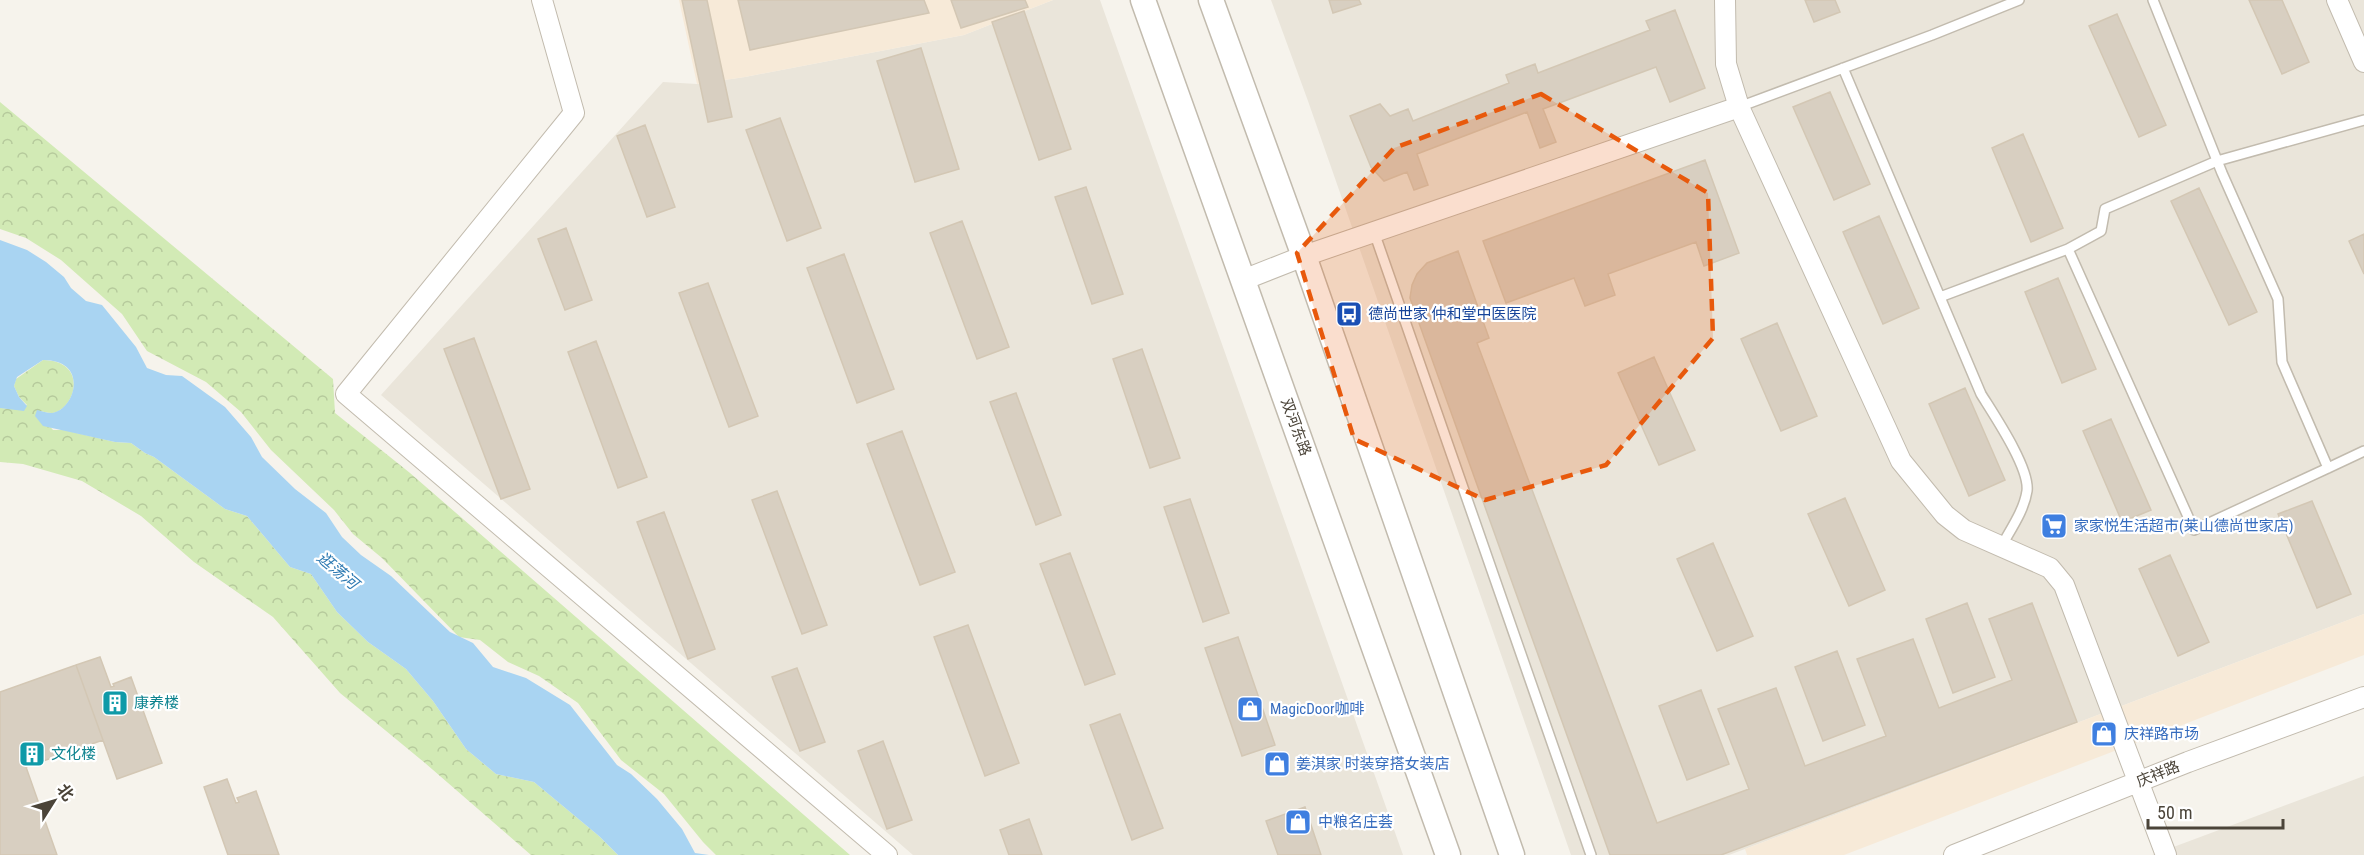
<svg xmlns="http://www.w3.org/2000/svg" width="2364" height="855" viewBox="0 0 2364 855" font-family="'Roboto Condensed','Noto Sans SC',sans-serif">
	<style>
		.residential { fill: #eae5da }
		.commercial { fill: #f7ead8 }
		.forest { fill: url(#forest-crowns) }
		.water { fill: #a9d4f2 }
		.building { fill: #d8cfc1; stroke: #d3c7b4; stroke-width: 1.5 }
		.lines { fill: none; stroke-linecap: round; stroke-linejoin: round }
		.service-casing { stroke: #c2bbae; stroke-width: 12 }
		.minor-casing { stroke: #c2bbae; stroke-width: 22 }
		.tertiary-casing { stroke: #c2bbae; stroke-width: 27 }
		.service { stroke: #fff; stroke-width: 9 }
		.minor { stroke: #fff; stroke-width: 20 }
		.tertiary { stroke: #fff; stroke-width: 24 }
		.marked { fill: #e8590c; fill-opacity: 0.2; stroke: #e8590c; stroke-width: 4.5; stroke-dasharray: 12 8; stroke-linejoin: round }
		.labels { text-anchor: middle; stroke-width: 4.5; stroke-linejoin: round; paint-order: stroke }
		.transit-label { font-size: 15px; fill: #164399; stroke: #fff; text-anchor: start }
		.street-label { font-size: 15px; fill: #4b4439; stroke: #fff }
		.shop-label { font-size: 15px; fill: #366cbe; stroke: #fff; text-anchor: start }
		.culture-label { font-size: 15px; fill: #0d838f; stroke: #fff; text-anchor: start }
		.water-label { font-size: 16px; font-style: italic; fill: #2e7ab2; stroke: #fff }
	</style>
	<defs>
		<pattern id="forest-crowns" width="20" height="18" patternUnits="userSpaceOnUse" patternTransform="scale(1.5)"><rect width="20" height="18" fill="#d2eab5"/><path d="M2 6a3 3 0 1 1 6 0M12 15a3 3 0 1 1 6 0" fill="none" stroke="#b6ca9c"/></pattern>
	</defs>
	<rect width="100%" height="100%" fill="#f6f3ec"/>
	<!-- residential -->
	<path class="residential" d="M1053 0H1100L1403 855H913L381 395 663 82 697 84 745 77 964 35Z
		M1271 0H2364V614L1729 855H1571L1308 101Z
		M2364 776V855H2152Z"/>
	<!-- commercial -->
	<path class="commercial" d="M679 0H1053L964 35 745 77 697 84Z
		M2364 614V655L1844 855H1747L1745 849Z"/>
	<!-- forest -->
	<path class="forest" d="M0 102 333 379 335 413 410 473 850 855H716L703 842 664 794 621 760 578 703 539 676 508 662 480 640 459 637 382 558 353 534 334 510 271 450 241 412 206 382 147 351 122 314 61 260 26 238 0 229Z
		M43 360C90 361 75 410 52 413 47 413 42 411 37 411L53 430H64L115 442 131 443 145 453 154 457 225 509 247 516 290 567 311 574 337 612 368 642 406 669 433 701 466 749 496 774 534 782 599 836 618 855H531L425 763 340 693 273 617 194 562 141 516 82 481 23 464 0 462V408L20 409 27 405 19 397 14 386 16 379Z"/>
	<!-- water -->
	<path class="water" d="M0 240 27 250 46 262 64 277 71 288 86 301 102 305 136 347 147 368 166 375 182 376 225 407 251 437 262 457 295 489 326 513 342 537 361 555 391 576 450 632 473 643 493 667 526 678 570 705 617 765 631 774 657 799 682 829 695 853 709 855H618L599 836 534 782 496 774 466 749 433 701 406 669 368 642 337 612 311 574 290 567 247 516 225 509 154 457 145 453 131 443 115 442 43 426 35 416 37 410C42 411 47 413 52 413 75 410 90 360 43 360L17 377 14 386 19 397 27 406 24 411 0 408Z"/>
	<!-- building -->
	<path class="building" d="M682 0H707L732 117 708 122Z
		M738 0H924L929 13 750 50Z
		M951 0H1025L1028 7 961 28Z
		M1329 0H1359L1361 4 1333 13Z
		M1805 0H1835L1840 12 1814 22Z
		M2249 0H2282L2309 62 2282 74Z
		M1675 10 1705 88 1670 102 1656 67 1543 109 1556 142 1540 148 1527 112 1417 154 1428 185 1414 190 1407 172 1384 181 1371 167 1350 116 1380 104 1390 116 1408 109 1413 121 1509 83 1506 75 1535 64 1538 73 1650 30 1646 21Z
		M1024 11 1071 149 1039 160 992 22Z
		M2117 14 2166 125 2139 137 2089 26Z
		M921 48 959 169 915 182 877 61Z
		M1830 92 1870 184 1834 200 1793 107Z
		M780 118 821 228 787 241 746 130Z
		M645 125 675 207 647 217 617 136Z
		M2023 134 2063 228 2031 242 1992 148Z
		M1705 160 1739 253 1704 266 1696 242 1608 274 1615 295 1585 306 1574 278 1506 303 1483 241Z
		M1086 187 1123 294 1092 304 1055 197Z
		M2199 188 2257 312 2229 325 2171 201Z
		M1879 216 1919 308 1883 324 1843 232Z
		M962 221 1009 347 977 359 930 233Z
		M566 228 592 300 565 310 538 239Z
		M2364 234V274L2349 241Z
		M1458 251 1489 338 1477 343 1657 823 1749 789 1718 709 1776 688 1805 766 1886 736 1857 659 1913 639 1939 708 2012 680 1989 619 2032 603 2077 722 1721 855H1610L1410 298 1412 285 1417 274 1427 263Z
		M844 254 894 389 857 403 807 268Z
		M2058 278 2096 369 2062 383 2025 292Z
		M708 283 758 416 729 427 679 293Z
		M1777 323 1817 416 1781 431 1741 339Z
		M474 338 530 489 501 499 444 349Z
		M596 341 647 477 618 488 568 352Z
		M1142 349 1180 458 1150 468 1113 359Z
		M1654 357 1695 450 1659 465 1618 373Z
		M1965 388 2005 480 1969 496 1929 404Z
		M1016 393 1061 515 1036 525 990 402Z
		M2111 419 2151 510 2122 522 2083 431Z
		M902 431 955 572 920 585 867 444Z
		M777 491 827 625 802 634 752 500Z
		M1845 498 1885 590 1849 606 1808 514Z
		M1190 499 1229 613 1203 622 1164 507Z
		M2312 501 2351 594 2317 608 2278 514Z
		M664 512 715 649 688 659 637 522Z
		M1713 543 1753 636 1717 651 1677 559Z
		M1070 553 1115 674 1085 685 1040 564Z
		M2170 555 2209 642 2178 656 2139 569Z
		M1967 603 1995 677 1953 693 1926 619Z
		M968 625 1019 763 985 776 934 637Z
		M1238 637 1275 745 1242 756 1205 648Z
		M1837 651 1865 725 1823 741 1795 667Z
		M100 657 111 687 114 686 113 684 131 677 162 763 117 779 76 665Z
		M76 665 103 740 26 767 57 855H0V692Z
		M797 668 825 742 800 751 772 677Z
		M1701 690 1729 764 1687 780 1659 706Z
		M1120 714 1163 828 1132 840 1090 725Z
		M883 741 912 820 887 829 858 751Z
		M227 779 236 803 239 802 237 798 256 791 279 855H228L204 787Z
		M1305 807 1321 855H1278L1266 821Z
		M1029 819 1042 855H1009L1000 830Z"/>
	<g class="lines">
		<defs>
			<path id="service" d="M2153 0 2222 173 2278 299 2282 362 2328 468 2364 451
				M1843 68 1981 394C1994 415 2030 468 2027 491 2024 511 2010 530 2001 547
				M1739 107 1932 35 2019 0
				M1374 232 1591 855
				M2068 249 2194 530 2328 468
				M1940 297 2068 249 2101 231 2105 209 2217 161 2364 120"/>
			<path id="minor" d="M542 0 574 113 346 394 887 855
				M1725 0 1726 64 1739 107
				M2337 0 2364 62
				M1243 280 1304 256 1739 107 1901 461 1945 515 1964 530 2050 568 2064 585 2166 855
				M1954 855 2188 762 2364 697"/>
			<path id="tertiary" d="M1143 0 1448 855
				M1211 0 1304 256 1512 855"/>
		</defs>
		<!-- service casing -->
		<use href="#service" class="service-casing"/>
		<!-- minor casing -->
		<use href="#minor" class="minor-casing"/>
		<!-- tertiary casing -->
		<use href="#tertiary" class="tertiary-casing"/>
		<!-- service -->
		<use href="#service" class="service"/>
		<!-- minor -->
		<use href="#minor" class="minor"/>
		<!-- tertiary -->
		<use href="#tertiary" class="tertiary"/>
	</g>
	<!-- marked area -->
	<path class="marked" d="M1541 94 1708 193 1713 338 1606 465 1485 500 1354 439 1297 253 1394 148Z"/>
	<!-- icons -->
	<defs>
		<symbol id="bus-square" viewBox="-11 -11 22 22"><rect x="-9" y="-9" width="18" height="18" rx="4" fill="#1a4fb4" stroke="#fff"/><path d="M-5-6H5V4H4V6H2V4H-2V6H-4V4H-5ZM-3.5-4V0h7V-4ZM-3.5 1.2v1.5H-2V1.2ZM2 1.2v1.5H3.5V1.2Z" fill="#fff"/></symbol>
		<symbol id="supermarket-square" viewBox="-11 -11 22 22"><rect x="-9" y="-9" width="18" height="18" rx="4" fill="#3f7fe0" stroke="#fff"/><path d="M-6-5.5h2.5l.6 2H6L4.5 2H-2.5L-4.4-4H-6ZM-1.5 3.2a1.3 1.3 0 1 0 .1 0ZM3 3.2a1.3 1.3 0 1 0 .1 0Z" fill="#fff"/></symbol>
		<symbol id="building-square" viewBox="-11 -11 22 22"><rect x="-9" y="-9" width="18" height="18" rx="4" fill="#0f9aa8" stroke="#fff"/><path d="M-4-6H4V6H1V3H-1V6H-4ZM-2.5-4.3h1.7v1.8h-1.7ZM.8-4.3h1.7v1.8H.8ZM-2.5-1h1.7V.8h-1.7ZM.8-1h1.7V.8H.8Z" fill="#fff"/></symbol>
		<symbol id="shop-square" viewBox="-11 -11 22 22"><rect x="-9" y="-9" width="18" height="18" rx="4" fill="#3f7fe0" stroke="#fff"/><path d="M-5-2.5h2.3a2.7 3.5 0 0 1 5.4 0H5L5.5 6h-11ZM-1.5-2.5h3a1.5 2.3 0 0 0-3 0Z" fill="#fff"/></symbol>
	</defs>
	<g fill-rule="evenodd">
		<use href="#bus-square" x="1334" y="299" width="30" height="30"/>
		<use href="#supermarket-square" x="2039" y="511" width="30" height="30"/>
		<use href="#building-square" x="100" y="688" width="30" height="30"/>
		<use href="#shop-square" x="1235" y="694" width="30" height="30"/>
		<use href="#shop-square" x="2089" y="719" width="30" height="30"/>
		<use href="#building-square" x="17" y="739" width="30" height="30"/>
		<use href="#shop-square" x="1262" y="749" width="30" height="30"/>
		<use href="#shop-square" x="1283" y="807" width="30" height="30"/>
	</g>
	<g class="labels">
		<!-- transit labels -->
		<g class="transit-label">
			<text x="1368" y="319">德尚世家 仲和堂中医医院</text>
		</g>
		<!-- street labels -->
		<g class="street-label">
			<text transform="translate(1296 427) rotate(70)" y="5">双河东路</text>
			<text transform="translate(2158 774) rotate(-22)" y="5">庆祥路</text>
		</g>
		<!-- shop labels -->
		<g class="shop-label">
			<text x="2074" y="531">家家悦生活超市(莱山德尚世家店)</text>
			<text x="1270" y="714">MagicDoor咖啡</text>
			<text x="2124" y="739">庆祥路市场</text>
			<text x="1296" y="769">姜淇家 时装穿搭女装店</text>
			<text x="1318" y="827">中粮名庄荟</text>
		</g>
		<!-- culture labels -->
		<g class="culture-label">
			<text x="134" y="708">康养楼</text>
			<text x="51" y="759">文化楼</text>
		</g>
		<!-- water labels -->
		<g class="water-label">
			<text transform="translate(338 570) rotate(40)" y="6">逛荡河</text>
		</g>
	</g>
	<!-- north arrow -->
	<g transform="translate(54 801) rotate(53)" stroke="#ffffff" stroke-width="4.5" paint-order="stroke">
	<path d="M0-4.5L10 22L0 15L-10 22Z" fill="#4b4439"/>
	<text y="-9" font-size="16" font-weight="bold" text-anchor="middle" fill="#4b4439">北</text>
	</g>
	<!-- scale -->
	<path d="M2148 819v9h135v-9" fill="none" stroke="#4b4439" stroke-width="3"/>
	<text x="2157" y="819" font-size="18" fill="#4b4439" stroke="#ffffff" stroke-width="4.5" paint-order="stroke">50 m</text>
</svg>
